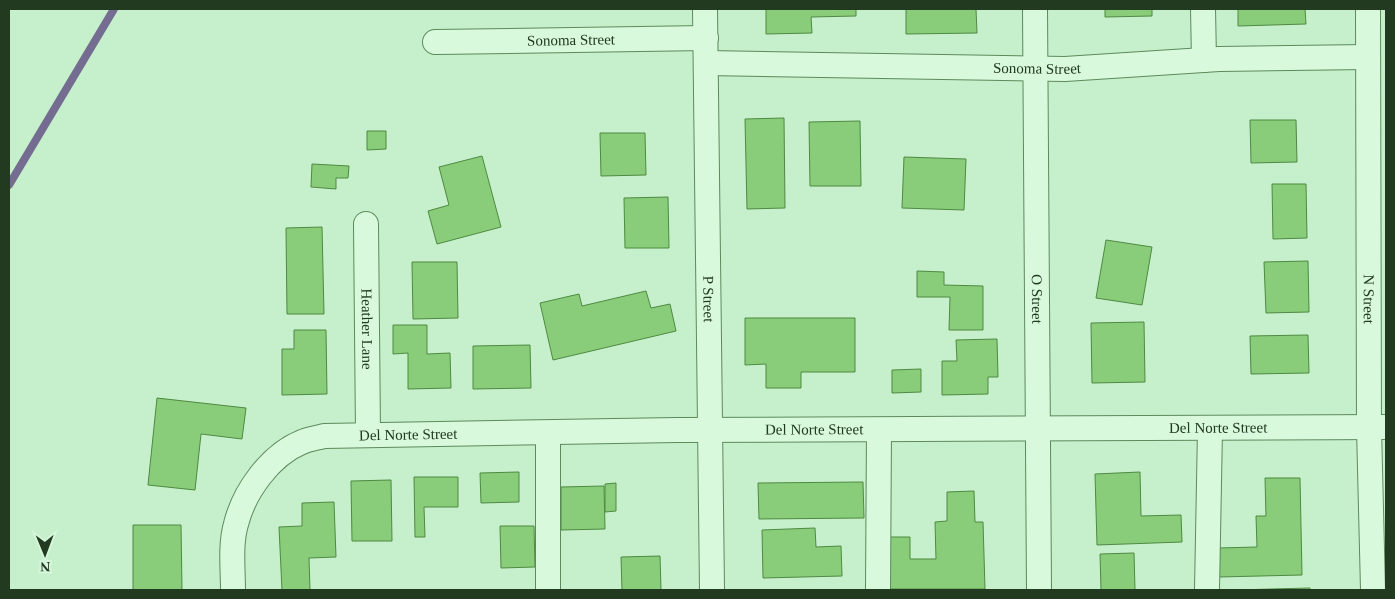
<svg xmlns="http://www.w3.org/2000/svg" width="1395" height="599" viewBox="0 0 1395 599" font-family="Georgia,serif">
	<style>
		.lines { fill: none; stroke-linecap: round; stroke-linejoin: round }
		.stream { stroke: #746d91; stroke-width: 8 }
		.building { fill: #89cd7b; stroke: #4e8a41 }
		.minor-casing { stroke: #5d8a5b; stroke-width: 26 }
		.minor { stroke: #d9f9dd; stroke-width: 24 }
		.labels { text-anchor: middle; stroke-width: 4.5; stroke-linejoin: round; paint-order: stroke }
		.street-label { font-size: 15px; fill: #223a1f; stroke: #d5f6da }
	</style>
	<rect width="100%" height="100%" fill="#c6efcb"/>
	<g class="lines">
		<!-- stream -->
		<path class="stream" d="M9 185 114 9"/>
	</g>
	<!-- building -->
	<path class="building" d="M766 9H856V16L811 17 812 33 766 34Z
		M906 9H976L977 33 906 34Z
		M1105 9H1152V16L1105 17Z
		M1238 9H1305L1306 24 1238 26Z
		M784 118 785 208 747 209 745 119Z
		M1250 120H1296L1297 162 1251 163Z
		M860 121 861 186H810L809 122Z
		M367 131H386V149L367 150Z
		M600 133H645L646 175 601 176Z
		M482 156 501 227 437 244 428 211 449 205 439 167Z
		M904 157 966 159 964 210 902 208Z
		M312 164 349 166 348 178H336V189L311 187Z
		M1272 184H1306L1307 238 1273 239Z
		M668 197 669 248H625L624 198Z
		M322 227 324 314H287L286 228Z
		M1106 240 1152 247 1142 305 1096 298Z
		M1308 261 1309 312 1266 313 1264 262Z
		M412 262H457L458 318 413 319Z
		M917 271 944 272V285L983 286V330H949L950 297H917Z
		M646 291 651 308 670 304 676 331 553 360 540 303 579 294 582 306Z
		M745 318H855V372H801V388H766V364L745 365Z
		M1144 322 1145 382 1092 383 1091 323Z
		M393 325H427V354L450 353 451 388 408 389V353L393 354Z
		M294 330H326L327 394 282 395V349H294Z
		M1308 335 1309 373 1251 374 1250 336Z
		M997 339 998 377H988V394L942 395V361H957L956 340Z
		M530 345 531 388 473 389V346Z
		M921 369V392L892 393V370Z
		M157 398 246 408 242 439 201 434 195 490 148 485Z
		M519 472V502L481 503 480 473Z
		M1140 472 1141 516 1181 515 1182 542 1097 545 1095 474Z
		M414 477H458V507H424L425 537H415Z
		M1265 478H1300L1302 575 1219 577 1218 548 1257 547 1256 516H1266Z
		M391 480 392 541H352L351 481Z
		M863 482 864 518 759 519 758 483Z
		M616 483V511L605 512V484Z
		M604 486 605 529 561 530V487Z
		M974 491 975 522H983L985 589H888L889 537H910V559H936L935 522 947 521V492Z
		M334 502 336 557 309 558 310 590H282L279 527 302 526V503Z
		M133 525H181L182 590H133Z
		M500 526H534L535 567 501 568Z
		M815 528 816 547 841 546 842 576 763 578 762 530Z
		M1134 553 1135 590H1101L1100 554Z
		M660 556 661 590H622L621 557Z
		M1310 588V590H1235Z"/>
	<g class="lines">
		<defs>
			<g id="minor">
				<path id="s1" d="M705 9 712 590"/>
				<path id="s2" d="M1035 9 1039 590"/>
				<path d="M1203 9 1204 60"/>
				<path id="s3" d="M1368 9 1369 428 1373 590"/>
				<path id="s4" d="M435 42 706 38"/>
				<path id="s5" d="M706 63 1065 69 1219 59 1368 57"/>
				<path id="s6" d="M366 224 368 433"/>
				<path id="s7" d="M233 590C233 569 230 545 236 524 244 492 270 455 302 442 308 439 317 438 324 436L677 430 1386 427"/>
				<path d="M548 590V433"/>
				<path d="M878 590 879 430"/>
				<path d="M1207 590 1210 429"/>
			</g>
		</defs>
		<!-- minor casing -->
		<use href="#minor" class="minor-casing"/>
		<!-- minor -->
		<use href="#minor" class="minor"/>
	</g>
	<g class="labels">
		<!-- street labels -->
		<g class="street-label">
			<text dy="5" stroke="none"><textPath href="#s4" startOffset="136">Sonoma Street</textPath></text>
			<text dy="5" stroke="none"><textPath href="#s5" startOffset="331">Sonoma Street</textPath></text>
			<text dy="5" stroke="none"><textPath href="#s1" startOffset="290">P Street</textPath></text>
			<text dy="5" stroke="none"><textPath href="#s2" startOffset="290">O Street</textPath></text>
			<text dy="5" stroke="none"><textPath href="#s3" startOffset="290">N Street</textPath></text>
			<text dy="5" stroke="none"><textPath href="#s6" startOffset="105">Heather Lane</textPath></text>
			<text dy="5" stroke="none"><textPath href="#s7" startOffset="1092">Del Norte Street</textPath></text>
			<text dy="5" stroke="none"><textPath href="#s7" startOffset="688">Del Norte Street</textPath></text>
			<text dy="5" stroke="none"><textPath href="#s7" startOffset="282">Del Norte Street</textPath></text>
		</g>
	</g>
	<!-- border -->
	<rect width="1395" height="599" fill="none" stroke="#223a1f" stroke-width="20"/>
	<!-- north arrow -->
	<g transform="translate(45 554) rotate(179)" stroke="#d5f6da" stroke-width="4" paint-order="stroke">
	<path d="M0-4L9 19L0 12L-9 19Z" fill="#223a1f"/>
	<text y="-8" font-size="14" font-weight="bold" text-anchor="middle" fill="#223a1f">N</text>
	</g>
</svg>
